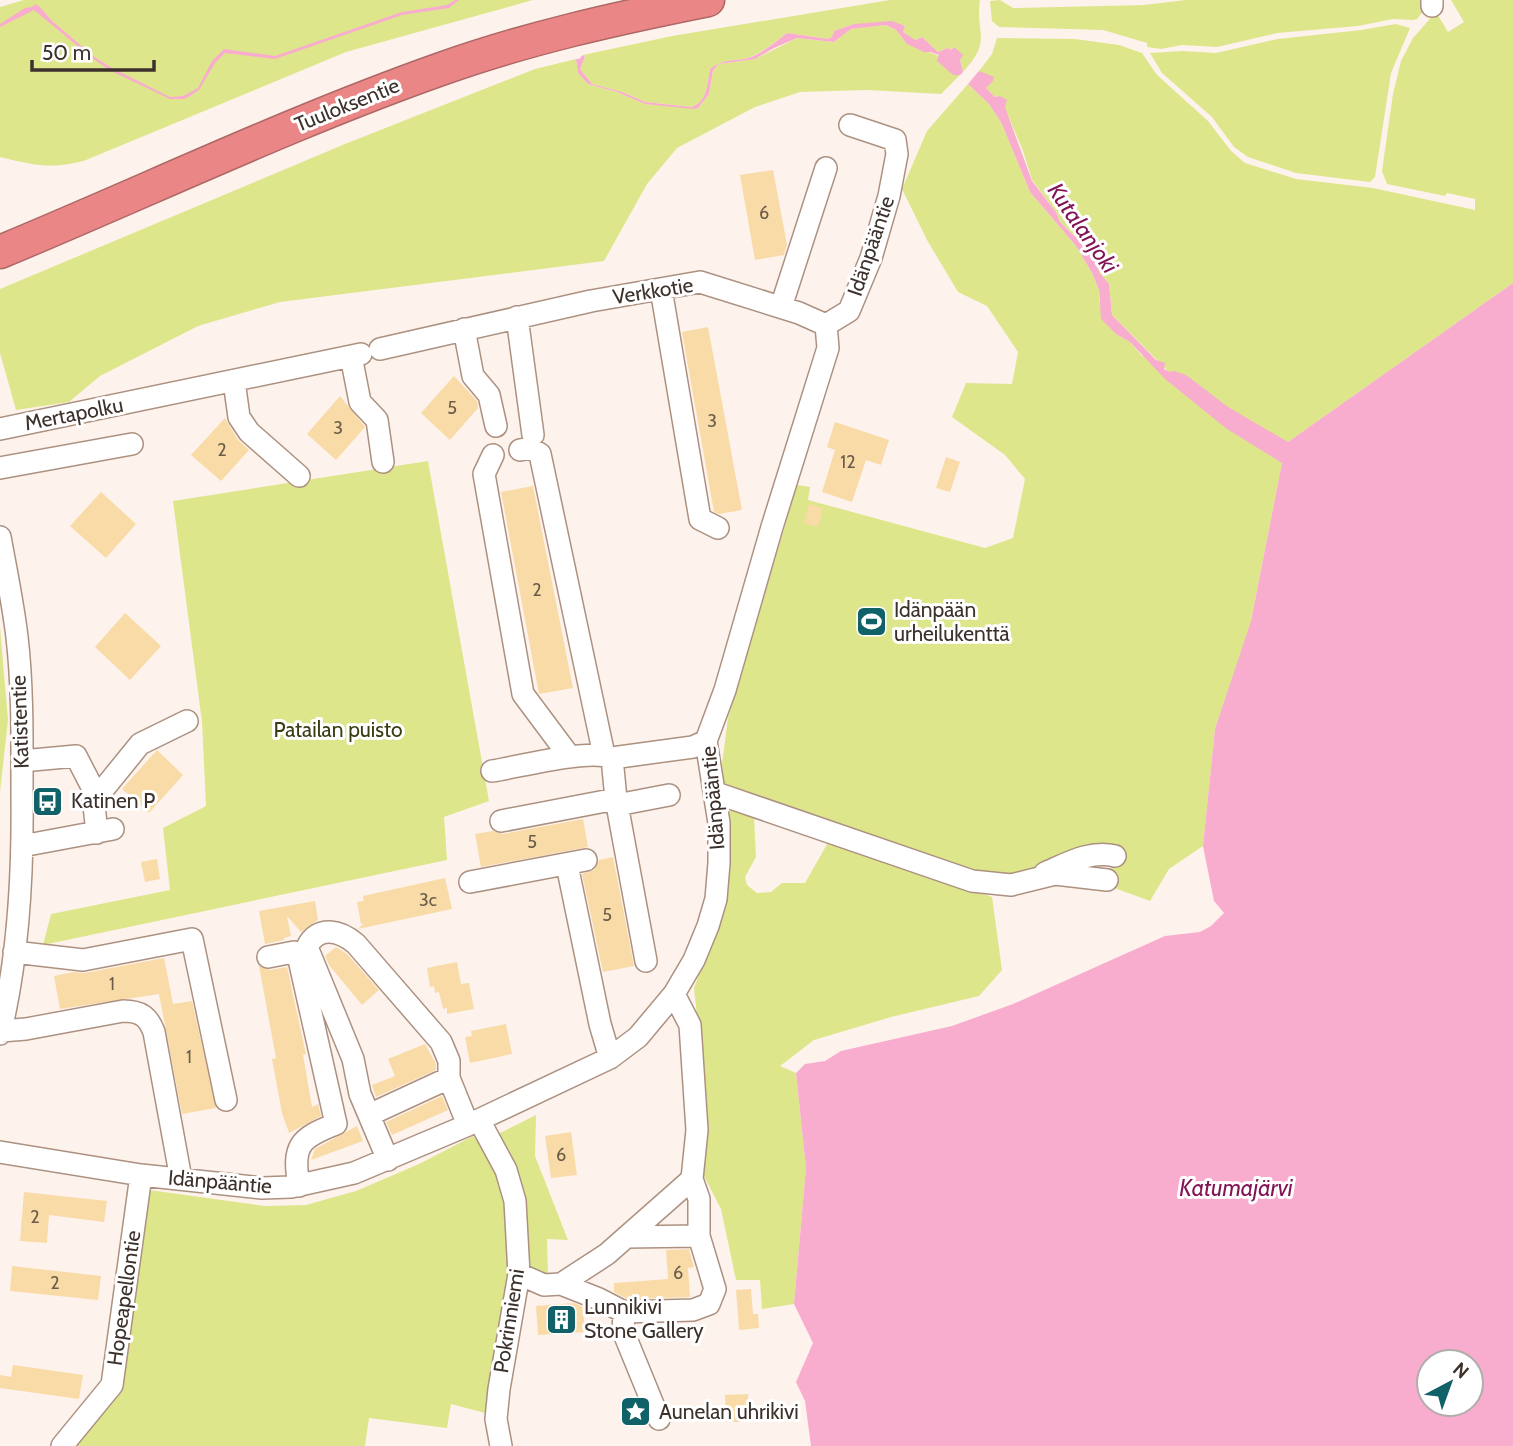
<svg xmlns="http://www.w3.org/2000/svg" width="1513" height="1446" viewBox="0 0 1513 1446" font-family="Cabin,sans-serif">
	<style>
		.green { fill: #dee68c }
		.water { fill: #f8acce; fill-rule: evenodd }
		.building { fill: #f8dba7 }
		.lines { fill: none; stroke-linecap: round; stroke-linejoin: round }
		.minor-casing { stroke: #ac9181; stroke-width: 24 }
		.highway-casing { stroke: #ad6866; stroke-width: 35 }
		.minor { stroke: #fff; stroke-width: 21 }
		.highway { stroke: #ea8685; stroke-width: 32 }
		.labels { text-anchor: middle; stroke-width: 6; stroke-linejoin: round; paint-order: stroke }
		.number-label { font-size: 18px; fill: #6b5c4a }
		.street-label { font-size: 21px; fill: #3c312b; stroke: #fff }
		.poi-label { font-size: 21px; fill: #3c312b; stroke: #fff; text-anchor: start }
		.park-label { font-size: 21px; fill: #3a3d13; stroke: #fff }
		.water-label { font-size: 23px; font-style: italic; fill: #821555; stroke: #fff }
	</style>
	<rect width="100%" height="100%" fill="#fef2ec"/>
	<!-- green -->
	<path class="green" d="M24 0H533L346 52 86 160C53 170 33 165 0 157V7Z
		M890 0H980C975 34 993 40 963 72L960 60 954 47 951 50 948 48 938 52 922 37 914 40 903 32 905 25 854 24 834 31 832 37 828 39 787 33C777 40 761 54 748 58 732 62 725 58 710 69 707 84 708 102 691 107L645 102 622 92 592 84 580 69 585 57 583 55 672 36Z
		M1000 0 1013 8 1144 5 1186 0H1422L1425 9 1417 19 1413 20 1393 19 1358 26 1277 33 1217 47 1182 45 1161 49 1147 47V43L1103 30 999 27 992 21 990 1Z
		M1451 0H1513V283L1288 442 1282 463 1250 626 1215 729 1203 846 1169 869 1150 901 1106 885 1115 856 1010 881 982 879 730 790 724 784 722 764 728 718 797 485 810 487 808 500 985 548 1013 538 1025 479 1005 455 952 417 966 383 1012 384 1018 352 987 306 958 292 927 240 902 189 927 131 968 84 989 104 1001 122 1030 192 1076 246 1092 273 1099 290V300L1116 334 1130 342 1141 355 1170 373 1112 315 1109 284 1099 272 1098 260 1090 248 1072 234 1060 222 1056 212 1032 180 1023 151 1000 96 995 97 986 88 979 71 992 54 997 38 1075 39 1119 45 1142 53 1157 75 1208 121 1231 151 1245 163 1296 179 1373 188 1475 210V199L1447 193 1445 196 1387 184 1382 171 1393 94 1401 61 1413 38 1436 12 1448 32 1464 22Z
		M1396 24 1410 28 1391 73 1375 177 1370 182 1296 173 1248 157 1234 147 1212 117 1162 73 1150 53 1182 51 1216 53 1278 39 1361 30Z
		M886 25 896 30 907 44 939 56 953 75H960L941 94 866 90 800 92 755 107 677 148 647 184 604 261 280 302 198 326 100 376 69 402 16 410 0 353V289L345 144 535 69 576 59 578 73 588 84 617 92 645 104 698 108 709 94 713 70 719 64 755 59 797 38 834 42 851 29Z
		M428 461 489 801 444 817 447 860 43 945 51 914 170 890 163 828 206 806 202 722 173 501Z
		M0 627 8 720 0 792Z
		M736 808 754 815 756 857 745 877 747 885 757 893 771 892 782 883H805L830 839 992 897 1002 970 979 996 891 1017 814 1040 780 1066 796 1073 806 1168 794 1304 762 1309 760 1280H736L721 1209 704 1176 702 1063 694 988 723 912 730 855 727 813Z
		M536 1115 535 1156 568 1240 547 1239 548 1276 537 1274 524 1262 498 1134Z
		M473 1136 495 1163 505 1204 511 1277 491 1392 485 1413 451 1404 447 1428 369 1418 365 1446H76L122 1389 149 1190 265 1206 306 1205 356 1191 419 1164Z"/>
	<!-- water -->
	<path class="water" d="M455 0H459L449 8 402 15 275 59 225 53 215 63 199 90 185 99H170L111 71 92 58 34 10 0 27V24L25 8 32 7 35 4 40 7 51 20 93 56 112 68 170 97 183 96 198 88 212 61 224 49 275 56 402 12 447 5Z
		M892 21 905 26 903 32 915 40 922 37 938 52 948 48 951 50 954 47 963 55 960 60 963 72 960 75H953L937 61 939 55 930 52H924L907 44 896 30 886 25 851 29 834 42 797 38 774 48 755 59 719 64 713 70 709 94 698 108 694 109 645 104 617 92 588 84 578 73 576 59H579L583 55 585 57 580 69 592 84 622 92 645 102 691 107C708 102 707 84 710 69 725 58 732 62 748 58 760 55 778 40 787 33L828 39 832 37 834 31 854 24Z
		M979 71 994 77 993 81 986 88 995 97 1000 96 1007 100 1005 107 1032 181 1056 212 1060 222 1072 234 1090 248 1098 260 1099 272 1109 284 1112 315 1156 360 1165 363 1164 369 1170 372 1174 371 1186 375 1228 407 1288 442 1513 283V1446H811L805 1401 796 1382 813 1343 794 1304 806 1168 796 1073 805 1064 825 1061 841 1051 952 1026 1013 1004 1165 936 1200 932 1211 926 1224 913 1214 901 1203 846 1215 729 1251 621 1282 463 1227 429 1165 379 1130 342 1116 334 1101 319 1099 290 1092 273 1076 246 1030 192 1001 122 989 104 968 84ZM1429 1362H1471V1404H1429Z"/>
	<!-- building -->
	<path class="building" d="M773 170 787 245 784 255 755 260 740 175Z
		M708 327 742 510 719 514 714 512 682 332Z
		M454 376 477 401 478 408 450 440 421 413Z
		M340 396 365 427 336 460 307 434Z
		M225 418 238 440 249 450 221 481 191 455Z
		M835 422 889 440 881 465 866 460 852 502 822 492 835 450 827 447Z
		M946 457 960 462 950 492 936 488Z
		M533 486 573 688 539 694 501 492Z
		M101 492 136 524 106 558 70 526Z
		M809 504 823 508 818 527 804 523Z
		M125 613 161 646 130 680 95 647Z
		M157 750 183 775 149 813 122 789Z
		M583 819 588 847 481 867 475 834 493 831 503 834Z
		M613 857 634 966 603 972 582 874 594 870 599 860Z
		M157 859 160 879 145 882 141 862Z
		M445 878 452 909 358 929 364 923 361 924 357 902 364 901 363 896Z
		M315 901 318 920 301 932 287 916 291 936 284 938V940L265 944 259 911Z
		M336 947 347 954 379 990 362 1005 329 965 325 956Z
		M164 958 173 1004 192 1001 216 1108 182 1114 159 994 60 1009 54 976 74 972 85 973Z
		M457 962 461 984 469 983 474 1009 447 1014V1008L443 1009 439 992 435 993 434 986 430 987 427 968Z
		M259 966 270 970 287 967 306 1054 303 1055 312 1107 318 1104 321 1116 289 1133 282 1113 272 1059 276 1058Z
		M506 1024 512 1054 470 1063 465 1037 472 1036 471 1031Z
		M425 1044 436 1064V1070L376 1097 372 1085 395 1076 388 1059Z
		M442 1096 448 1110 392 1135 386 1122Z
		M357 1126 363 1141 311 1160 315 1149Z
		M571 1132 577 1175 551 1178 545 1136Z
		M24 1192 107 1201 104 1222 49 1215 47 1243 20 1241Z
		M689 1249 694 1267 688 1268 690 1297 627 1299 614 1292V1283L668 1279 666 1250Z
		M12 1266 101 1276 98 1300 10 1291Z
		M751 1289 753 1314H758L759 1328 739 1330 736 1290Z
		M574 1303 583 1307 585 1332 538 1335 536 1306Z
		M13 1365 83 1375 79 1399 0 1388V1375L11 1377Z
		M748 1394 749 1422H726L725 1395Z"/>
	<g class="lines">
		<defs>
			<path id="minor" d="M1432 0V6
				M661 289 700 519 718 528
				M781 307 826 168
				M517 317 533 435
				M826 325 849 311 871 258 889 196 897 154 895 140 850 125
				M464 329 473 376 489 395 496 426
				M380 349 591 301 700 282 799 313 826 325
				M351 356 360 402 377 420 383 462
				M234 381 239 417 249 432 299 476
				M0 429 361 354
				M520 450 530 448 540 454 604 755
				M493 455 484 474 523 694 570 757
				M0 468 132 444
				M0 537C6 570 13 603 17 637 23 689 22 743 22 796 23 875 19 956 0 1034
				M612 758 616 799 646 961
				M22 761 76 756 92 787 97 833
				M492 771C519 767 589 748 612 758L693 747 706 741
				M716 793 972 881 1011 885 1055 874 1107 880
				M93 802 140 744 187 721
				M617 805 669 795
				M501 821 616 799
				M22 846 113 829
				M567 865 600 1024 610 1058
				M1045 873C1068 863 1090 850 1115 856
				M470 882 586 860
				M14 952 83 960 192 939 226 1100
				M268 957 294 952 298 955 336 1124C299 1138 292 1146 299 1186
				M1 1031 26 1029 123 1011C140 1011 148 1016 154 1032L181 1179
				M369 1115 449 1078
				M479 1120 506 1170 515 1201 519 1274 499 1389 496 1419 501 1446
				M0 1152 141 1175 262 1188 291 1187 354 1173 468 1125 610 1058 638 1037 674 994 694 960 708 926 716 899 719 863V823L706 741 725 690 772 527 828 348 826 325
				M388 1160 360 1094 353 1059 307 947C318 924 341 931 356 944L441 1042 449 1061V1078L468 1125
				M626 1237 699 1236
				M519 1274 544 1285 561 1284 607 1254 692 1179 697 1130 690 1025 674 994
				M561 1284 599 1299 624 1312 693 1310 709 1304 715 1289 699 1236V1199L692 1179
				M624 1312 623 1331 659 1419
				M62 1446 112 1385 141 1175"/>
			<path id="highway" d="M0 252C147 191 291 122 441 69 528 38 618 18 708 0"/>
		</defs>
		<!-- minor casing -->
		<use href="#minor" class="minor-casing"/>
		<!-- highway casing -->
		<use href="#highway" class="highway-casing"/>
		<!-- minor -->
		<use href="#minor" class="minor"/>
		<!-- highway -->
		<use href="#highway" class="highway"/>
	</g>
	<!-- icons -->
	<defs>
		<symbol id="stadium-square" viewBox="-11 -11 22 22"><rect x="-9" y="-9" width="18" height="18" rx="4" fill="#116168" stroke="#fff"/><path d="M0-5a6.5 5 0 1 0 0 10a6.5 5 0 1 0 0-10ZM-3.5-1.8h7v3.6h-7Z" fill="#fff"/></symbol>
		<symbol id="bus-square" viewBox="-11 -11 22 22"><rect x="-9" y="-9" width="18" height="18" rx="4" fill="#116168" stroke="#fff"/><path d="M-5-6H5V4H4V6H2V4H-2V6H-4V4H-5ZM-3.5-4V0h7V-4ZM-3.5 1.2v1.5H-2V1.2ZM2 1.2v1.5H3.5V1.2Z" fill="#fff"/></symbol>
		<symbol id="building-square" viewBox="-11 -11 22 22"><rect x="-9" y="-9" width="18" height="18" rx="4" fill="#116168" stroke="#fff"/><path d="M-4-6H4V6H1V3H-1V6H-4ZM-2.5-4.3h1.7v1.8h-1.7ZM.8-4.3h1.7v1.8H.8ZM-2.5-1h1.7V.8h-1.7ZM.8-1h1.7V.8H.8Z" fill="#fff"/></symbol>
		<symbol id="sight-square" viewBox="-11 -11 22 22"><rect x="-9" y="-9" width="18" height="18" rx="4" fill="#116168" stroke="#fff"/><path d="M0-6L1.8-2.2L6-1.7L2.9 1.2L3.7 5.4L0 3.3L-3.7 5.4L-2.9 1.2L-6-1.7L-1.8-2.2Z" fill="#fff"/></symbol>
	</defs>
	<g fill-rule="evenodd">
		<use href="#stadium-square" x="854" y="604" width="35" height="35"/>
		<use href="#bus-square" x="30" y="784" width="35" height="35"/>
		<use href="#building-square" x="544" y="1302" width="35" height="35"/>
		<use href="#sight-square" x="618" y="1394" width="35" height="35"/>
	</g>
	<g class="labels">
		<!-- number labels -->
		<g class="number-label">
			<text x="764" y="219">6</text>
			<text x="452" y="414">5</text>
			<text x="712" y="427">3</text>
			<text x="338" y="434">3</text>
			<text x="222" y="456">2</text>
			<text x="848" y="468">12</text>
			<text x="537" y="596">2</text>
			<text x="532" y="848">5</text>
			<text x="428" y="906">3c</text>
			<text x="607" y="921">5</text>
			<text x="112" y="990">1</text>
			<text x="189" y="1063">1</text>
			<text x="561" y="1161">6</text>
			<text x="35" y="1223">2</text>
			<text x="678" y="1279">6</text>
			<text x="55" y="1289">2</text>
		</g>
		<!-- street labels -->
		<g class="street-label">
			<text transform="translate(347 105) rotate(-22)" y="7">Tuuloksentie</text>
			<text transform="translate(871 246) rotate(-71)" y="7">Idänpääntie</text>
			<text transform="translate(653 291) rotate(-9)" y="7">Verkkotie</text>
			<text transform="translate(74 414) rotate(-11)" y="7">Mertapolku</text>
			<text transform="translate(20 722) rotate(-92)" y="7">Katistentie</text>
			<text transform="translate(713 798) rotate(-95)" y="7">Idänpääntie</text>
			<text transform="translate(220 1182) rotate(5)" y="7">Idänpääntie</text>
			<text transform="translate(124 1298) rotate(-82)" y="7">Hopeapellontie</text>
			<text transform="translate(509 1321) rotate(-81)" y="7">Pokrinniemi</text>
		</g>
		<!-- poi labels -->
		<g class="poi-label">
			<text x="894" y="617">Idänpään<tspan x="894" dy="24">urheilukenttä</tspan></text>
			<text x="71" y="808">Katinen P</text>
			<text x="584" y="1314">Lunnikivi<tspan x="584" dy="24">Stone Gallery</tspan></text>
			<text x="659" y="1419">Aunelan uhrikivi</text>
		</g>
		<!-- park labels -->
		<g class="park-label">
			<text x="338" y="737">Patailan puisto</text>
		</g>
		<!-- water labels -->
		<g class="water-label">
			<text transform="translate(1083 228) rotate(55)" y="8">Kutalanjoki</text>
			<text x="1236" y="1196">Katumajärvi</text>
		</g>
	</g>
	<!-- north arrow -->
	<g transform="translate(1450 1383) rotate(41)"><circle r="33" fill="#ffffff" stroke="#b1adaa" stroke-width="2"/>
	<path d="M0-5L12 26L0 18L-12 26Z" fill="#116168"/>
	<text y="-10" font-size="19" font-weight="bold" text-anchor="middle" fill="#3c312b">N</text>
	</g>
	<!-- scale -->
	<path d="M32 60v10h122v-10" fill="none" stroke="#3c312b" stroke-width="3.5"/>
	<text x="42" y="60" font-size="21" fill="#3c312b" stroke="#ffffff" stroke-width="5" paint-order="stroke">50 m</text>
</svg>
